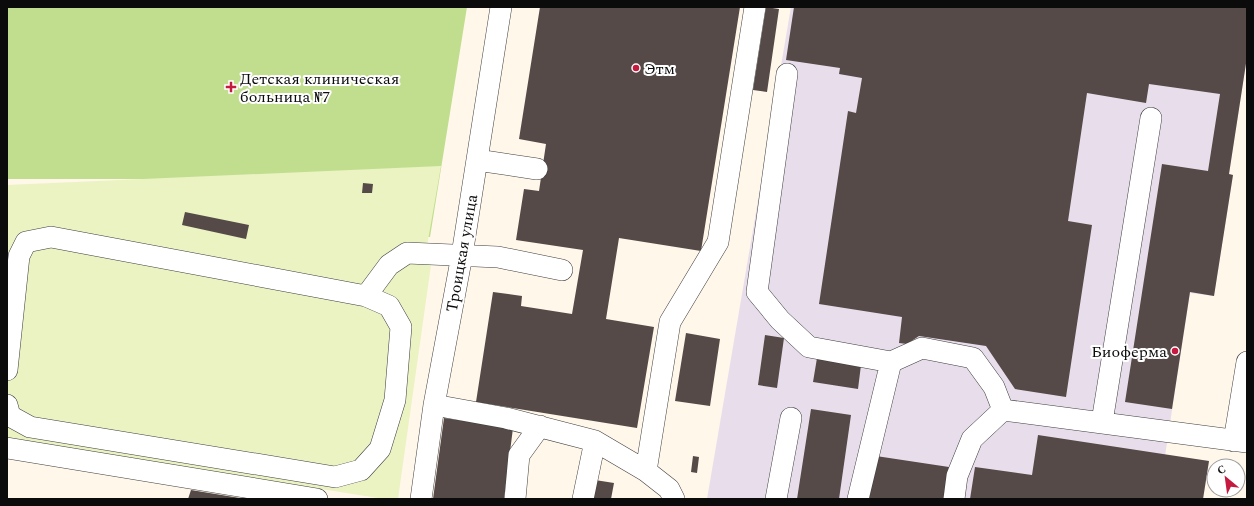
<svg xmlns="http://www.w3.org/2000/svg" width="1254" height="506" viewBox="0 0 1254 506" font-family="Spectral,serif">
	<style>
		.industrial { fill: #e8deeb }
		.forest { fill: #c0de8e }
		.pitch { fill: #ebf3c3 }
		.building { fill: #554a47 }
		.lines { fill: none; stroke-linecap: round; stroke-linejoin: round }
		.minor-casing { stroke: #3e3e3e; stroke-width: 22 }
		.minor { stroke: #fff; stroke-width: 21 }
		.poi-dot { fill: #c51940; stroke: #fff; stroke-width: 1.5 }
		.labels { text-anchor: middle; stroke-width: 4; stroke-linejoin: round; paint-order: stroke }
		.poi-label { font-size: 16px; fill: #0b0b0b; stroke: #fff; text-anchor: start }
		.street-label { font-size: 16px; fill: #0b0b0b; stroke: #fff }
	</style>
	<rect width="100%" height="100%" fill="#fff7e9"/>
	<!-- industrial -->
	<path class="industrial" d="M791 7H1247V57L1229 174 1233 175 1214 296 1190 293 1165 456 1209 461 1203 499H707Z"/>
	<!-- forest -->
	<path class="forest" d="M7 7H467L430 237 411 236 209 179H7Z"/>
	<!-- pitch -->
	<path class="pitch" d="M441 166 424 263 431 265 398 499H384L7 439V185Z"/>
	<!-- building -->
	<path class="building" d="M540 7H740L701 251 619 238 606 319 654 327 637 428 476 402 493 292 522 296 521 306 572 314 583 250 516 240 524 189 539 191 546 144 519 139Z
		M766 7 779 9 767 92 753 90Z
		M794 7H1247V57L1229 174 1233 175 1214 296 1190 292 1172 409 1125 402 1162 164 1208 171 1220 94 1149 84 1146 103 1087 93 1068 221 1092 225 1066 397 1015 389 986 346 919 336 907 344 899 343 902 317 819 304 848 111 856 113 862 78 839 74 840 68 786 60Z
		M363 183 373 184 372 193H362Z
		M185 212 249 225 246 239 182 225Z
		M686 333 720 339 710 406 675 401Z
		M765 335 784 338 777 388 758 385Z
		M817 358 861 365 858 389 813 382Z
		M811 409 851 415 839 499H797Z
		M444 418 513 428 504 499H433Z
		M1038 435 1209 461 1203 499H970L975 467 1032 475Z
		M693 456 699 457 697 473 691 472Z
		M876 456 949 467 944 499H869Z
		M595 480 614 483 611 499H592Z
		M191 490 240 498V499H188Z"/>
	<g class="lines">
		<defs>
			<path id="minor" d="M787 74 757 292 780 320 809 347 891 362
				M477 160 537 169
				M366 296 389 265 407 253 498 257 562 270
				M7 370 19 256 26 242 51 237 366 296 389 306 401 327 395 400 380 449 361 470 335 477 30 427 10 416 7 405
				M434 405 506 418 595 441 646 471 669 489 674 499
				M1102 422 1151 118
				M1234 441 1247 362
				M7 448 317 499
				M646 471 670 322 718 242 755 7
				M421 499 434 405 462 255 501 7
				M515 499 519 455 540 426
				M583 499 595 441
				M776 499 791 418
				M858 499 891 362 922 348 973 358 994 387 1003 410
				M954 499 957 476 972 439 1003 410 1247 442"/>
		</defs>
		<!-- minor casing -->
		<use href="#minor" class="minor-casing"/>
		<!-- minor -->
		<use href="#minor" class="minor"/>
	</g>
	<!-- markers -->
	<g class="poi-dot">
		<circle cx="636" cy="68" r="4"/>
		<path d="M229 81h4v4h4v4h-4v4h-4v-4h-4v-4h4z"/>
		<circle cx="1175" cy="351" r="4"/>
	</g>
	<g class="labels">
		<!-- poi labels -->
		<g class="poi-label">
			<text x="644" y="74">Этм</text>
			<text x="240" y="84">Детская клиническая<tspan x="240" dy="18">больница №7</tspan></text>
			<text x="1167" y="357" text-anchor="end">Биоферма</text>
		</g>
		<!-- street labels -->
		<g class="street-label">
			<text transform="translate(461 253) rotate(-80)" y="6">Троицкая улица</text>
		</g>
	</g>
	<!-- border -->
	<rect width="1254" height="506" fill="none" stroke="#0b0b0b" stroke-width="16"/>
	<!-- north arrow -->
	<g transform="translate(1226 478) rotate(331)"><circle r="19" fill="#ffffff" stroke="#9d9d9d"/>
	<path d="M0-3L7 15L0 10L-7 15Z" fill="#c51940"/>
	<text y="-6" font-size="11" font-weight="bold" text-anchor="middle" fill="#0b0b0b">С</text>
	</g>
</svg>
